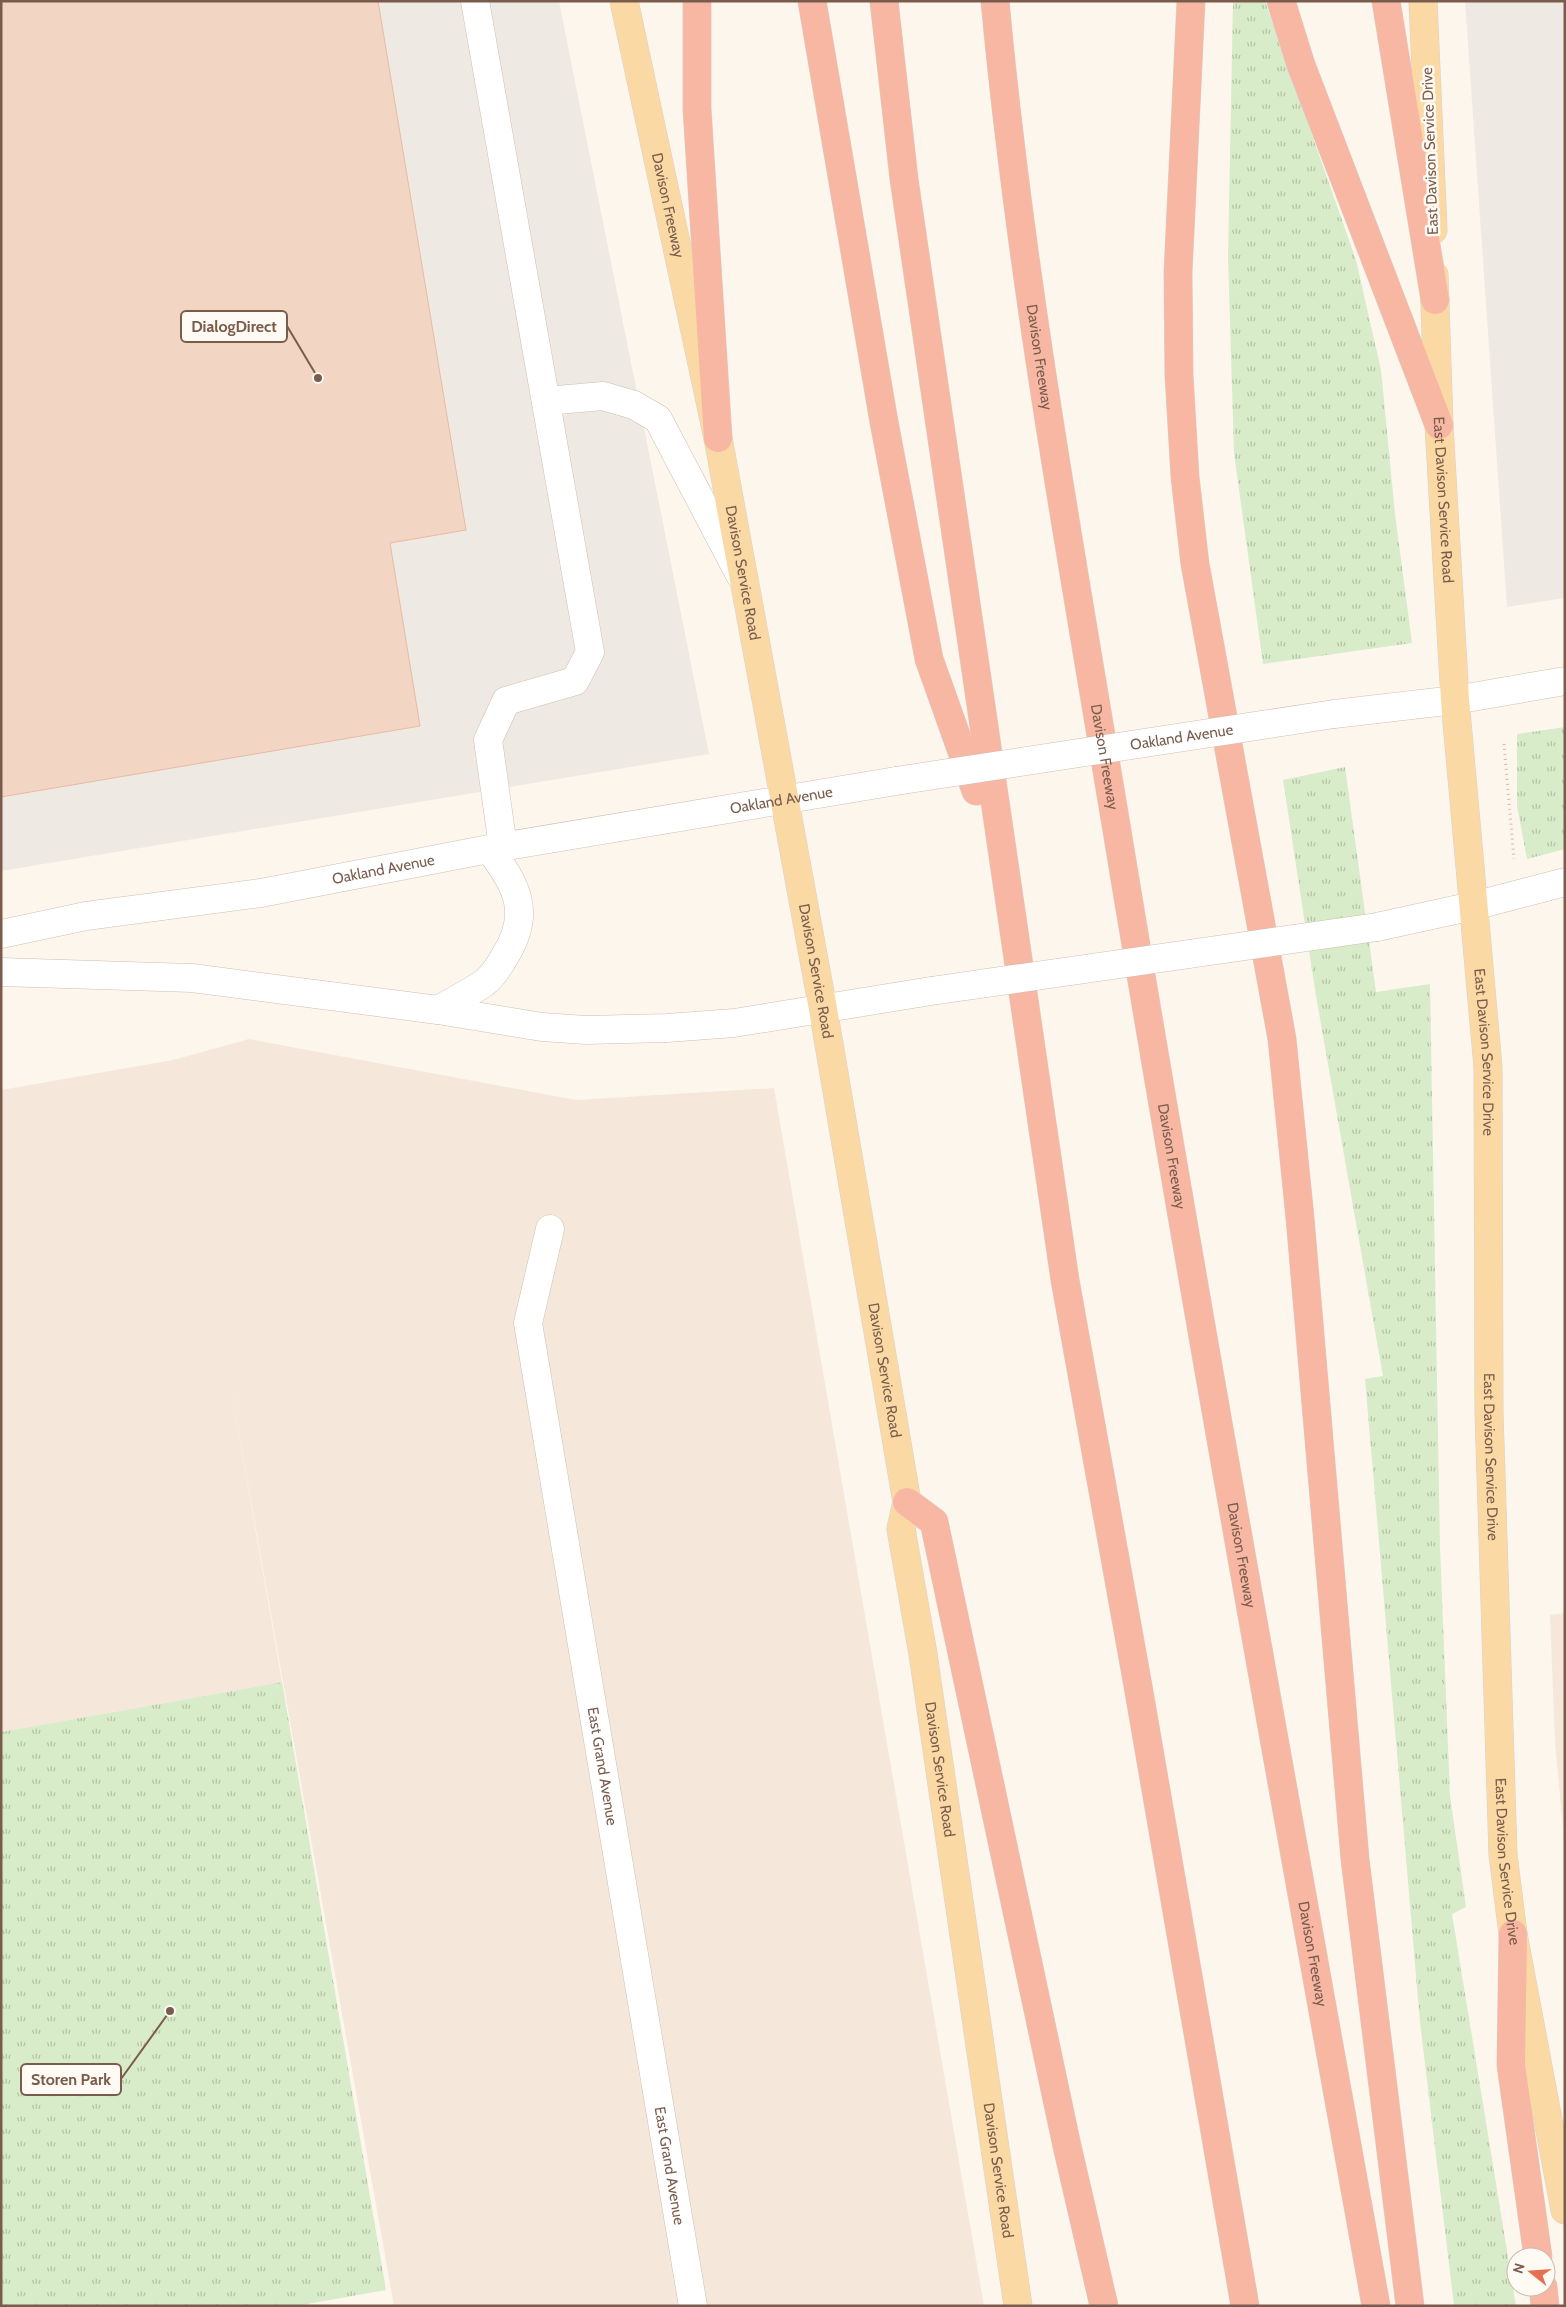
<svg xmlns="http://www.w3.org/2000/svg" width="1566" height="2307" viewBox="0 0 1566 2307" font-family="Cabin,sans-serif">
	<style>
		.residential { fill: #f5e8da }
		.industrial { fill: #efe9e4 }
		.grass { fill: url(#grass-tufts) }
		.building { fill: #f3d5c3; stroke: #e6bba3 }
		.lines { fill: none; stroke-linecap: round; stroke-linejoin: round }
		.minor-casing { stroke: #d1beb0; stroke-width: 29 }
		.major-casing { stroke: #dad1cd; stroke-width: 29 }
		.highway-casing { stroke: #dad1cd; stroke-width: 29 }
		.path { stroke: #d9b8a5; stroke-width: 3; stroke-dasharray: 1 4; stroke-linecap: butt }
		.minor { stroke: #fff; stroke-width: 28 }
		.major { stroke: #fbd9a5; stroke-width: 28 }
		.highway { stroke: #f7b7a3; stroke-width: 28 }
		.minor-bridge-casing { stroke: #d1beb0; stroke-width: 29; stroke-linecap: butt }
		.minor-bridge { stroke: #fff; stroke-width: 28 }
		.labels { text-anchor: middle; stroke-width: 5; stroke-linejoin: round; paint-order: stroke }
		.street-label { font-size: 15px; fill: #7a5c4d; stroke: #fffaf3 }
		.leader { fill: none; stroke: #7a5c4d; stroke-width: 2 }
		.callout-dot { fill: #7a5c4d; stroke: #fffaf3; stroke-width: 2 }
		.callout { fill: #fffaf3; stroke: #7a5c4d; stroke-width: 2 }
		.callout-label { font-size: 16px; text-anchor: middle; font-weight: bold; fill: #7a5c4d }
	</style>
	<defs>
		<pattern id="grass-tufts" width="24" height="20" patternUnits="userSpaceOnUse" patternTransform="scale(1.25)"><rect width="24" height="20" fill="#d8ecc9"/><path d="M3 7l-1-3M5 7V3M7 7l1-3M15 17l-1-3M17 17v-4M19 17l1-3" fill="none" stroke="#b4c2a5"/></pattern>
	</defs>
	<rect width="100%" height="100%" fill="#fdf6ec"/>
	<!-- residential -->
	<path class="residential" d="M249 1039 576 1100 774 1088 984 2306H394L229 1378 282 1682 1 1732V1090L173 1060Z
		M1565 1613V1850L1555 1742 1550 1615Z"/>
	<!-- industrial -->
	<path class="industrial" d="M1 1H559L709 754 1 871Z
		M1465 1H1565V598L1507 607Z"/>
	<!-- grass -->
	<path class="grass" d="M1233 1H1265L1356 260 1381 370 1395 514 1412 643 1263 664 1234 453 1228 257Z
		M1565 727V849L1527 859 1517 806V734Z
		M1345 767 1376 992 1430 984 1440 1547 1450 1796 1466 1907 1452 1914 1516 2306H1454L1420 2022 1365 1379 1383 1376 1316 996 1283 780Z
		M282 1682 386 2290 296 2306H1V1732Z"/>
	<!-- building -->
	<path class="building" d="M1 1H378L466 530 390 543 420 726 1 797Z"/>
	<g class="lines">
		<defs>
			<g id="minor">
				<path d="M475 1 590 652 575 681 506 701 488 740 503 847"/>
				<path d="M546 401 603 396 634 405 658 419 740 575"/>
				<path d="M1334 714 1455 700 1565 681"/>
				<path d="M1377 927 1473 906 1565 882"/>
				<path id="s1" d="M1 934 86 916 261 893 489 849 896 781"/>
				<path d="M1 972 192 978 438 1010 542 1027 586 1030 667 1028 734 1023 931 991"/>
				<path d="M438 1010C453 1001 470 993 484 983 493 976 500 965 505 956 532 913 517 885 489 849"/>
				<path id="s2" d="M550 1229 528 1323 693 2306"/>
			</g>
			<g id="major">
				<path id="s3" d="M624 1 718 438 823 1009 907 1502 901 1529 923 1654 1018 2306"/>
				<path d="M1423 1 1433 230"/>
				<path id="s4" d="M1434 275 1439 425 1455 700 1488 1067 1489 1412 1503 1855 1513 1934 1565 2210"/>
			</g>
			<g id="highway">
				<path d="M697 1V109L718 438"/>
				<path d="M812 1 884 422 929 659 976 791"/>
				<path d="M884 1 904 179 1065 1280 1138 1686 1245 2306"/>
				<path id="s5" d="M995 1C1021 282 1072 559 1118 837 1199 1328 1288 1817 1376 2306"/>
				<path d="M1191 1 1178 273 1179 375 1185 477 1195 564 1282 1039 1300 1218 1355 1859 1410 2306"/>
				<path d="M1281 1 1301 65 1439 425"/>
				<path d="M1386 1 1435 300"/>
				<path d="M907 1502 934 1522 1067 2146 1104 2306"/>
				<path d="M1513 1934 1511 2065 1538 2257"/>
				<path d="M1543 2287 1545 2306"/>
			</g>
		</defs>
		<!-- minor casing -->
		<use href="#minor" class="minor-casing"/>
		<!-- major casing -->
		<use href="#major" class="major-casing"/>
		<!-- highway casing -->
		<use href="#highway" class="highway-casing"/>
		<!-- path -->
		<path class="path" d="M1504 744 1514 859"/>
		<!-- minor -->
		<use href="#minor" class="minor"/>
		<!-- major -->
		<use href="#major" class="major"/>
		<!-- highway -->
		<use href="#highway" class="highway"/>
		<defs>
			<g id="minor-bridge">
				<path id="s6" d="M896 781 1334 714"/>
				<path d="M931 991 1377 927"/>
			</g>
		</defs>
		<!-- minor-bridge casing -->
		<use href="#minor-bridge" class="minor-bridge-casing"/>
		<!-- minor-bridge -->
		<use href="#minor-bridge" class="minor-bridge"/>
	</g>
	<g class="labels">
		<!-- street labels -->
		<g class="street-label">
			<text transform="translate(1430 151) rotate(-92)" y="5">East Davison Service Drive</text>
			<text dy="5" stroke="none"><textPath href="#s3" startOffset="209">Davison Freeway</textPath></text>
			<text dy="5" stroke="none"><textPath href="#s5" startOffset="359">Davison Freeway</textPath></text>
			<text dy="5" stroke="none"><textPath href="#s4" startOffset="225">East Davison Service Road</textPath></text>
			<text dy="5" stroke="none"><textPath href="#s3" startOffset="584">Davison Service Road</textPath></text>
			<text dy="5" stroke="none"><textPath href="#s6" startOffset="289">Oakland Avenue</textPath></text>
			<text dy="5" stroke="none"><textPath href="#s5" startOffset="764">Davison Freeway</textPath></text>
			<text dy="5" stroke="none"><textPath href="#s1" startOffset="792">Oakland Avenue</textPath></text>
			<text dy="5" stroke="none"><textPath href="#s1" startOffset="388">Oakland Avenue</textPath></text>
			<text dy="5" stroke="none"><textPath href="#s3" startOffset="989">Davison Service Road</textPath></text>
			<text dy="5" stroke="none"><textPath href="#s4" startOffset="779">East Davison Service Drive</textPath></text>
			<text dy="5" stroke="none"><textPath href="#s5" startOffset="1169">Davison Freeway</textPath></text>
			<text dy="5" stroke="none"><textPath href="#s3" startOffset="1394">Davison Service Road</textPath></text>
			<text dy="5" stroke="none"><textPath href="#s4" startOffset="1184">East Davison Service Drive</textPath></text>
			<text dy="5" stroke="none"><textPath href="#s5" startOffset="1574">Davison Freeway</textPath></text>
			<text dy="5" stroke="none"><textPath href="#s2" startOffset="546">East Grand Avenue</textPath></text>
			<text dy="5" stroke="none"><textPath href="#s3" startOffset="1799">Davison Service Road</textPath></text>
			<text dy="5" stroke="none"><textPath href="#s4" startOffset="1589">East Davison Service Drive</textPath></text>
			<text dy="5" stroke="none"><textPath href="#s5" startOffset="1979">Davison Freeway</textPath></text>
			<text dy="5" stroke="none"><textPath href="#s2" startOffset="951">East Grand Avenue</textPath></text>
			<text dy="5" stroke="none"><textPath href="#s3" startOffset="2204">Davison Service Road</textPath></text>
		</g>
	</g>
	<!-- callouts -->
	<path class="leader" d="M318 378L287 326M170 2011L121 2079"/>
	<g class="callout-dot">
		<circle cx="318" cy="378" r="5"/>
		<circle cx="170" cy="2011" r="5"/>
	</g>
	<g class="callout">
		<rect x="181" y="311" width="106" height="31" rx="5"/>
		<rect x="21" y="2064" width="100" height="31" rx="5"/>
	</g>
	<g class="callout-label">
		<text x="234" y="332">DialogDirect</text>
		<text x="71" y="2085">Storen Park</text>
	</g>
	<!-- border -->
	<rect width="1566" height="2307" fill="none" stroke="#7a5c4d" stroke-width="5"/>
	<!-- north arrow -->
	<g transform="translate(1531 2272) rotate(287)"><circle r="24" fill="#fffaf3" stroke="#cabbb1"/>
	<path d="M0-4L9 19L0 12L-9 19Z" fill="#e76f51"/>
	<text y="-8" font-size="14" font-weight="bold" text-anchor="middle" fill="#7a5c4d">N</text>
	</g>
</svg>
